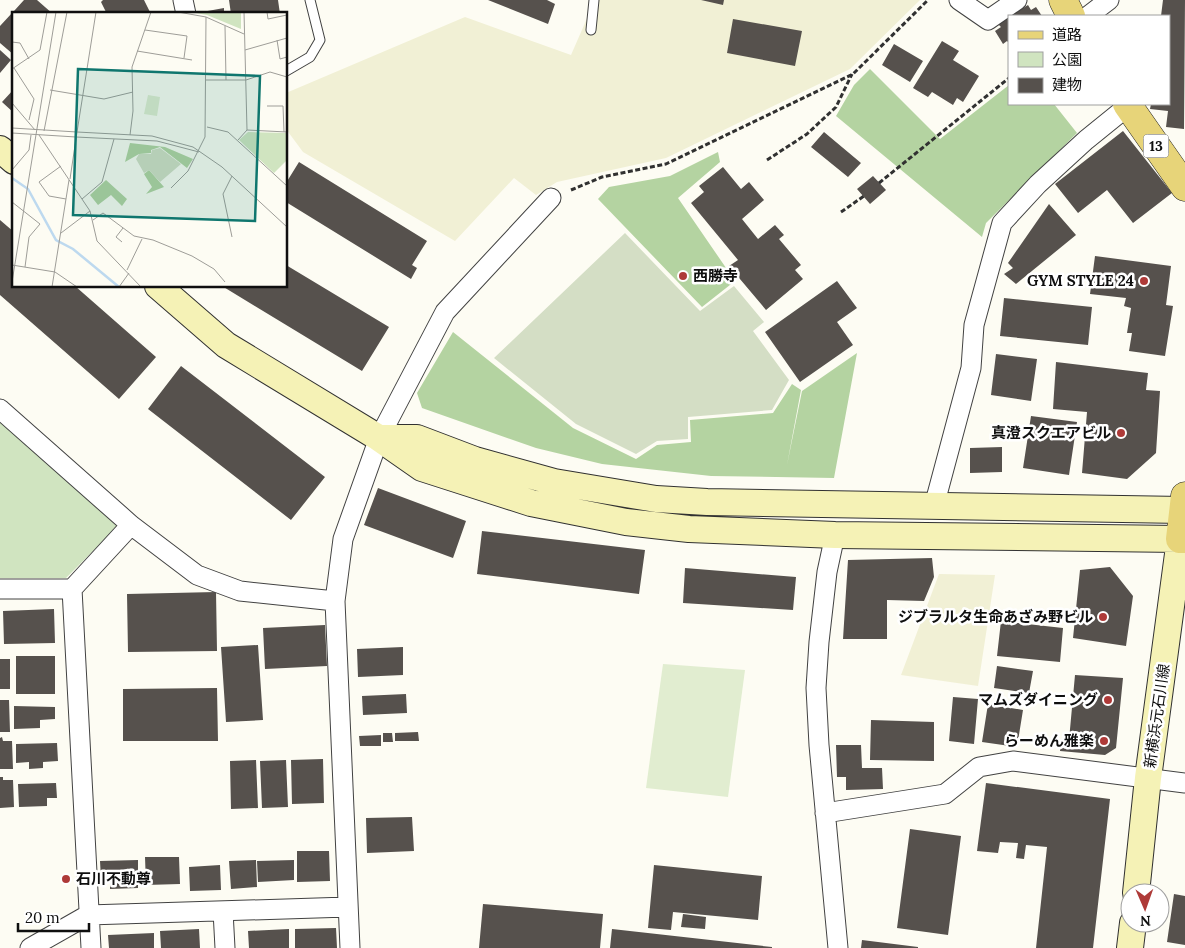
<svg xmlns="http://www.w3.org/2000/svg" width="1185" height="948" viewBox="0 0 1185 948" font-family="Lora,'Noto Sans JP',serif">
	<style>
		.farmland { fill: #f1f0d5 }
		.green { fill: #d0e4c0 }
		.forest { fill: #b4d3a1 }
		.cemetery { fill: #d4dec5 }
		.pitch { fill: #e1edd0 }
		.building { fill: #56514d }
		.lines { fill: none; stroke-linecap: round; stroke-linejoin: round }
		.lane-casing { stroke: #424242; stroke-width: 11 }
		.street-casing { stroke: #424242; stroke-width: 21 }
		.secondary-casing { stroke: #313131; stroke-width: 28 }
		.primary-casing { stroke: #202020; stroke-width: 29 }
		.path { stroke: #313131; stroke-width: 3; stroke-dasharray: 5 2.5; stroke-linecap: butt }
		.lane { stroke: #fff; stroke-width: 9 }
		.street { stroke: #fff; stroke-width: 19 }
		.secondary { stroke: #f5f2b6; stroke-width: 26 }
		.primary { stroke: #e7d479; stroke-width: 28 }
		.poi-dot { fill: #ae3a38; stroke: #fff; stroke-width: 2 }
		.labels { text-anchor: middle; stroke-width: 5; stroke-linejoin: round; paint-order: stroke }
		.shield { fill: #fff; stroke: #575757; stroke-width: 1 }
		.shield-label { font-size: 14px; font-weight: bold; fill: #0f0f0f }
		.poi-label { font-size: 15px; font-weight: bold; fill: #0f0f0f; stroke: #fff; text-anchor: end }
		.street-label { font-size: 15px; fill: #0f0f0f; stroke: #fff }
		.inset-river { fill: none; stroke: #bdd9ef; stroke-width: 2.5 }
		.inset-road { fill: none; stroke: #9e9d98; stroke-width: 1 }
		.view { fill: #0f766e; fill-opacity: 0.15; stroke: #0f766e; stroke-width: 2.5 }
		.inset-edge { fill: none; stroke: #0f0f0f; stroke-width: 2.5 }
	</style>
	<rect width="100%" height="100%" fill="#fdfcf3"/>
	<!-- farmland -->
	<path class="farmland" d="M595 0H920L850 69 666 158 557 182 536 195 514 178 455 241 303 152 286 129V93L465 17 571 55Z
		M939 574 995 575 978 686 901 675Z"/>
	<!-- green -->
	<path class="green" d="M0 420 119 525 66 578H0Z"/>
	<!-- forest -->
	<path class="forest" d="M870 69 940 139 1009 85V104H1054L1077 133 986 223 982 237 836 116 854 85Z
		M718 152 720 162 678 198 735 281 702 307 598 199 609 187 670 176Z
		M453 332 573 428 636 459 657 445 691 442 690 420 773 413 792 384 801 390 787 465 802 391 857 353 834 478 711 476 602 464 536 448 422 408 417 393Z"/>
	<!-- cemetery -->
	<path class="cemetery" d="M625 233 700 311 734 286 764 322 753 331 789 380 772 410 688 417V439L657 441 636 454 576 424 494 358Z"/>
	<!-- pitch -->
	<path class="pitch" d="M663 664 745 670 728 797 646 788Z"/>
	<!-- building -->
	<path class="building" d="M24 0H37L53 14H17L14 11Z
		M103 0H144L151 14H107L101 2Z
		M229 0H278L280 14H231Z
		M488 0H547L555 4 548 24Z
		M701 0H724L723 5Z
		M1163 0H1185L1184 129 1166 127 1168 111 1150 109 1151 104H1169V16H1161Z
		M1028 5 1031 10 1036 7 1042 16H1010Z
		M224 8V14H203L202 12Z
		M12 13 14 15V55L0 43V26Z
		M1009 17V43L1007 41 1003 44 995 31 1001 27 998 24Z
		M733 19 802 31 795 66 727 53Z
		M942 41 959 51 953 60 979 76 963 102 957 98 953 105 932 92 928 97 913 88Z
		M894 44 923 61 910 82 882 65Z
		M0 50 11 60 0 73Z
		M14 89V113L2 102Z
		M1123 131 1172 193 1133 223 1107 190 1078 213 1055 184Z
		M824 132 861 163 848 177 811 147Z
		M299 162 427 241 412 265 417 268 411 279 286 202V183Z
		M723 167 741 189 749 182 764 200 742 219 758 239 775 225 784 235 779 239 801 265 795 270 803 279 766 310 729 266 738 260 691 203 704 192 699 186Z
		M873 176 886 190 870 204 857 189Z
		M1049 204 1076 235 1016 284 1004 274 1013 268 1008 263Z
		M0 220 14 232V286H75L156 357 119 399 0 295Z
		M1095 256 1171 266 1166 305 1173 306 1165 356 1129 351 1132 333H1127L1131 308 1124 306 1126 298 1090 294Z
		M286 265 389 327 362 371 222 286H286Z
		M837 281 857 308 837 322 853 345 800 382 765 332Z
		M1004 298 1092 307 1088 345 1000 336Z
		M996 354 1037 359 1031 401 991 395Z
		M1056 362 1148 373 1146 390 1160 391 1156 453 1127 479 1082 473 1087 412 1053 409Z
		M181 366 325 477 291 520 148 409Z
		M1031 416 1077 422 1069 475 1023 468Z
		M1002 447V472L970 473V448Z
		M378 488 466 521 453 558 364 525Z
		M482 531 645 550 639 594 477 574Z
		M932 558 934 577 924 601 887 600V639H843L848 560Z
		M1110 567 1133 596 1126 646 1073 638 1080 570Z
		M685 568 796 577 793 610 683 603Z
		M216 592 217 651 128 652 127 594Z
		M54 609 55 643 4 644 3 611Z
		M1001 621 1063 628 1060 662 997 656Z
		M325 625 327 666 265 669 263 628Z
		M258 645 263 720 226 722 221 647Z
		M403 647V675L358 677 357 649Z
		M16 656H55V694H16Z
		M0 659H10V689H0Z
		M997 666 1033 671 1029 693 994 688Z
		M1075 675 1123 678 1116 748 1105 755 1060 751 1061 741 1069 740Z
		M217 688 218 741H123V689Z
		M406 694 407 713 363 715 362 696Z
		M953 697 978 699 974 744 949 741Z
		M0 700H9L10 732H0Z
		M988 704 1023 710 1017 747 982 742Z
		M14 706 55 707V719L40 720V728L14 729Z
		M871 720 934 722V761L870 760Z
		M418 732 419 741H395V733Z
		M383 733H392L393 742H383Z
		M381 735V746H360L359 736Z
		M2 737 3 741H12L13 769H0V738Z
		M57 743 58 761 43 762V768L29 769V762L16 763V744Z
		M836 745H861L862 768H882L883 789 846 790V777H837Z
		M323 759 324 803 292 804 291 760Z
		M256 760 258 808 231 809 230 761Z
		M286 760 288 807 262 808 260 761Z
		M0 777H3V780H13L14 807 0 808Z
		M56 783 57 798H47V806L19 807 18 784Z
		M986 783 1110 799 1093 948H1036L1047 847 1026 845 1024 859 1016 858 1018 843 1000 842 998 853 977 851Z
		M412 817 414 851 367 853 366 818Z
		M910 829 961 836 948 935 897 928Z
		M297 851H329L330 881 297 882Z
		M145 857H179L180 884 146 885Z
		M138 860V888L110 889V879H101L100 861Z
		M256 860 257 887 231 889 229 861Z
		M294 860V880L258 882 257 861Z
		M220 865 221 890 190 891 189 867Z
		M654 865 762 876 758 920 673 912 671 930 648 928Z
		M1174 894 1185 896V945L1167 942Z
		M483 904 603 914 600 948H479Z
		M683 914 706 917 705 929 681 927Z
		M336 928 337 948H295V929Z
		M199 929 200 948H161L160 931Z
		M289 929V948H249L248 931Z
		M612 929 772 947V948H610Z
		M154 933V948H109L108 935Z
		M862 940 918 947V948H861Z"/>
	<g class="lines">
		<defs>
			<path id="lane" d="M591 30 594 0
				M286 71 310 57 320 40 310 0"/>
			<path id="street" d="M183 0 186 14
				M959 0 988 20 1017 0
				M1088 16 1109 0
				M0 409 131 525 197 575 240 591 335 601
				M934 506 971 368 974 325 1002 223 1038 184 1086 140 1128 106
				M835 535 827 572 819 642 816 688 819 745 838 948
				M0 589H72
				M825 813 945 794 979 767 1013 761 1185 783
				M223 911 225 948
				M30 948 88 915 348 907
				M91 948 72 589 131 525
				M350 948 335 601 343 539 379 438 445 312 551 198"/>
			<path id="secondary" d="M0 149 14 161
				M158 286 226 345 379 438 422 468 531 503 626 522 689 529 835 535 1180 539 1148 778 1136 893
				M379 438H417L475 460 554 482 656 499 707 502 1183 510
				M1130 948 1133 923"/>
			<path id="primary" d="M1063 0 1071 16
				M1127 104 1185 187
				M1185 496 1180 539H1185"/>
		</defs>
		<!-- lane casing -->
		<use href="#lane" class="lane-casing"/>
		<!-- street casing -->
		<use href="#street" class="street-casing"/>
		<!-- secondary casing -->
		<use href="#secondary" class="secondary-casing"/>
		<!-- primary casing -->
		<use href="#primary" class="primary-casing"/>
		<!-- path -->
		<path class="path" d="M767 160 807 134 836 107 852 74
			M879 183 1009 78
			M571 190 602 177 666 164 853 74 928 0
			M841 212 864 196"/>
		<!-- lane -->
		<use href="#lane" class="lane"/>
		<!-- street -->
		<use href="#street" class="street"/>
		<!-- secondary -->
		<use href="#secondary" class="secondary"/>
		<!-- primary -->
		<use href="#primary" class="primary"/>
	</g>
	<!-- markers -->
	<g class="poi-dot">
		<circle cx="683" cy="276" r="5"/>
		<circle cx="1144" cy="281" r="5"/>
		<circle cx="1121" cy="433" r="5"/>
		<circle cx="1103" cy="617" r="5"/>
		<circle cx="1108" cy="700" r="5"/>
		<circle cx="1104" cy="741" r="5"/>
		<circle cx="66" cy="879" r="5"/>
	</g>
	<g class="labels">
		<!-- shield labels -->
		<rect class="shield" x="1143.5" y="134.5" width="25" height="23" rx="4"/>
		<g class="shield-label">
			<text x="1156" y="151">13</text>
		</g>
		<!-- poi labels -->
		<g class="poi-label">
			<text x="693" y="281" text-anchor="start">西勝寺</text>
			<text x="1134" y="286">GYM STYLE 24</text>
			<text x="1111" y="438">真澄スクエアビル</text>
			<text x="1093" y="622">ジブラルタ生命あざみ野ビル</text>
			<text x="1098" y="705">マムズダイニング</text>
			<text x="1094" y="746">らーめん雅楽</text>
			<text x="76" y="884" text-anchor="start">石川不動尊</text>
		</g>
		<!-- street labels -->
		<g class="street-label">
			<text transform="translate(1157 716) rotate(-82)" y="5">新横浜元石川線</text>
		</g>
	</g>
	<!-- overview -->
	<g transform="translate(12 12)">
		<rect width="275" height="275" fill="#fdfcf3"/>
		<path d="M178 0H229V17L195 3ZM236 120 275 121V148L262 161 227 128Z" fill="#d0e4c0"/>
		<path d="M118 131 153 135 181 147 175 156 148 135 139 138V141L127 142 113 150ZM137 158 152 175 134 182 140 175 132 162ZM94 168 115 187 110 194 99 183 86 193 78 183Z" fill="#b4d3a1"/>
		<path d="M148 136 169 152 148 170 137 158 132 161 124 147 127 142H139L140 138Z" fill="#d4dec5"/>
		<path d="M136 83 148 85 145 104 132 102Z" fill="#e1edd0"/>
		<path class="inset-river" d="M0 166 16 177 44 228 61 237 107 275"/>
		<path class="inset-road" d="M84 0 65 120 140 124 181 135 210 155 275 215M166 0 194 5 232 22M255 0 256 7 275 3M213 14 214 68M133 18 175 24 172 46M265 28 268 47 275 45M0 30 8 31 17 47M233 38 275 26M125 39 180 48M2 56 22 87 17 108M0 57 28 38 35 0M194 68H234L258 60 275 65M38 78 92 87 121 80M0 91 23 118M255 94H271L272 120M195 115 216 120 275 174M0 116 65 120 58 167M235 118 275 120M32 119 55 0M0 121 64 125M27 123 78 199 85 229 129 275M118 123 121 99 120 55 139 0M64 125 145 129 187 140M226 128 235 118 232 0M49 154 27 170 37 184 54 187M0 158 17 138 19 123M159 176 176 159 193 125 194 5M70 187 90 170 102 127M0 190 28 212 17 225 13 255M81 208 91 201 122 224 141 228 180 244 202 257 213 270M49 221 78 199M220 225 211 182 220 164M110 230 104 225 111 216M0 253 43 260 65 275M115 258 130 227M0 270 44 0M40 275 57 168M107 275 117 261"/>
		<path class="view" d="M66 57 248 64 243 209 61 203Z"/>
		<rect width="275" height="275" class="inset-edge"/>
	</g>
	<!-- legend -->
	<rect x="1008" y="15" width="162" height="90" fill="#ffffff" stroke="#9f9f9f"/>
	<rect x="1018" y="31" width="25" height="8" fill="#e7d479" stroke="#9f9f9f"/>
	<text x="1052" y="40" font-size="15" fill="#0f0f0f">道路</text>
	<rect x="1018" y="52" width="25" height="15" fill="#d0e4c0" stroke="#9f9f9f"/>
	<text x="1052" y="65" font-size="15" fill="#0f0f0f">公園</text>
	<rect x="1018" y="78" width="25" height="15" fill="#56514d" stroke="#9f9f9f"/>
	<text x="1052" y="90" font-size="15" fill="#0f0f0f">建物</text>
	<!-- north arrow -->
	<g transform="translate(1145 908) rotate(178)"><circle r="24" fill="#ffffff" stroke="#9f9f9f"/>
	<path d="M0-4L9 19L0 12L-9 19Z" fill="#ae3a38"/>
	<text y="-8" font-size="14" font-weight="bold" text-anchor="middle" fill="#0f0f0f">N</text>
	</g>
	<!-- scale -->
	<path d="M18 923v8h71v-8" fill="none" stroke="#0f0f0f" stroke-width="2.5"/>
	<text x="25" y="923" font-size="15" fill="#0f0f0f" stroke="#ffffff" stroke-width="4" paint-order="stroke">20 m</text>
</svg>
